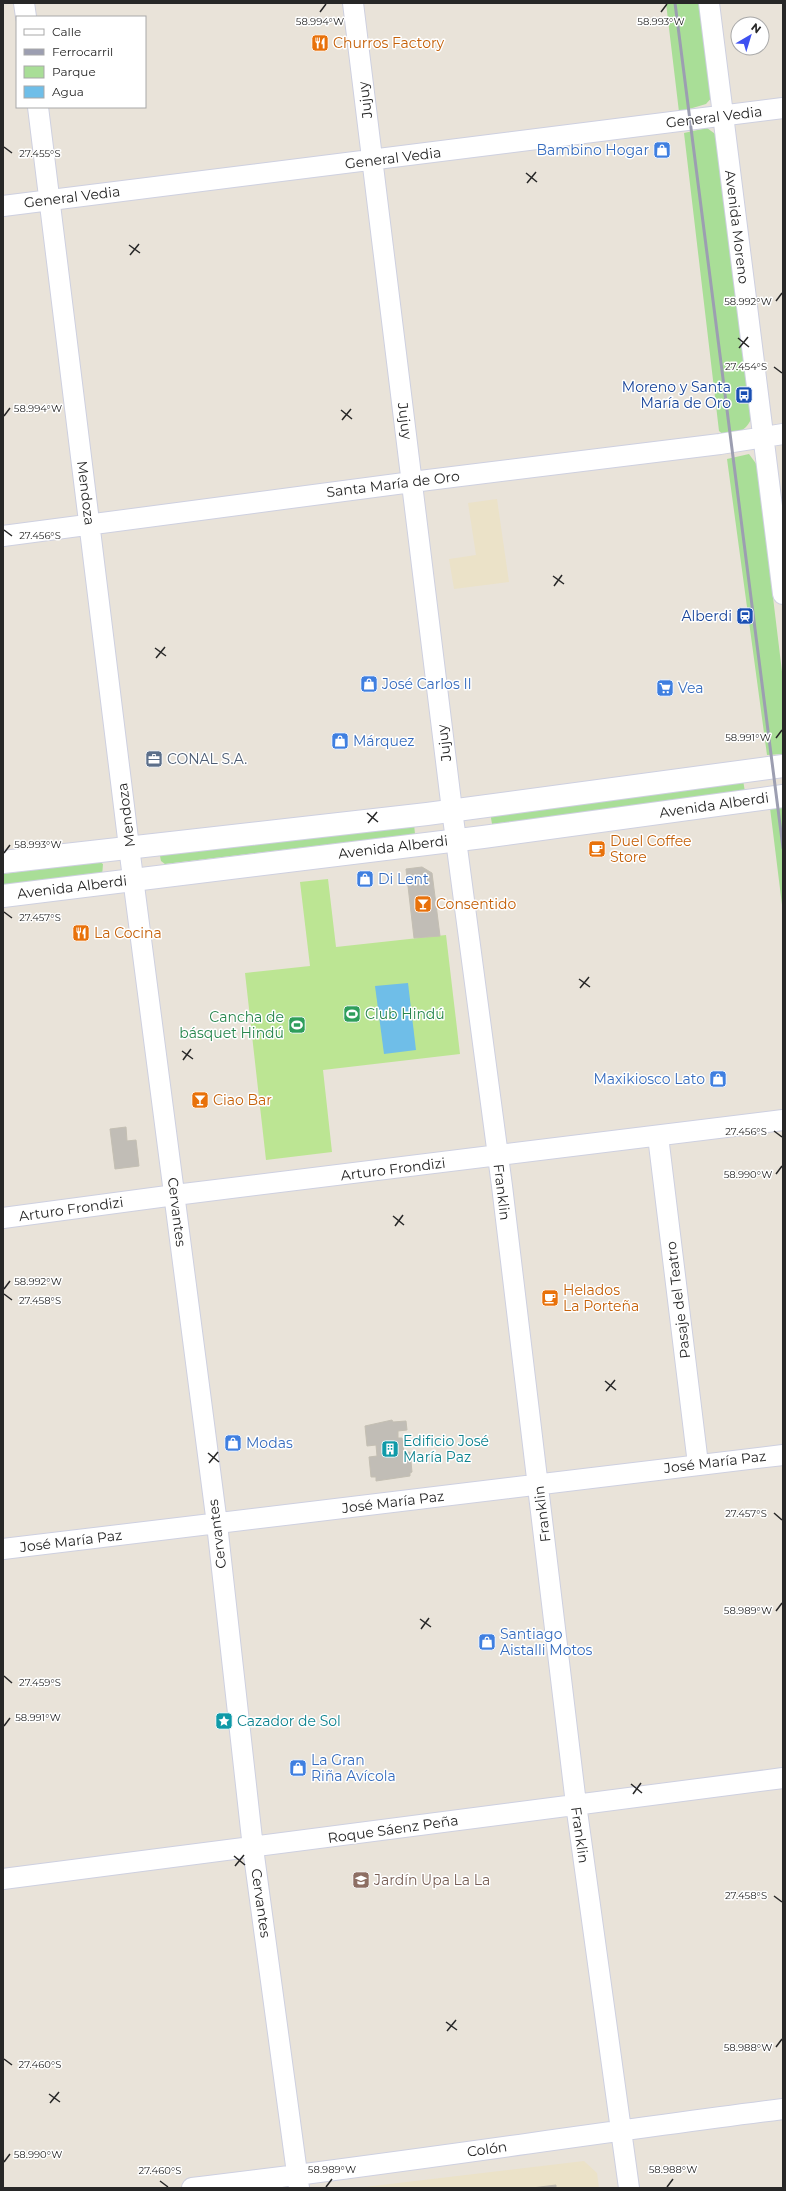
<svg xmlns="http://www.w3.org/2000/svg" width="786" height="2191" viewBox="0 0 786 2191" font-family="Montserrat,sans-serif">
	<style>
		.education { fill: #ebe2c8 }
		.green { fill: #a9de97 }
		.pitch { fill: #bce593 }
		.water { fill: #6fbee8 }
		.building { fill: #c1bdb6; stroke: #c4bfb3 }
		.lines { fill: none; stroke-linecap: round; stroke-linejoin: round }
		.minor-casing { stroke: #ced0e0; stroke-width: 22 }
		.secondary-casing { stroke: #ced0e0; stroke-width: 24 }
		.minor { stroke: #fff; stroke-width: 20 }
		.secondary { stroke: #fff; stroke-width: 22 }
		.rail { stroke: #9c9eb1; stroke-width: 3 }
		.ticks { fill: none; stroke: #272727; stroke-width: 1.5 }
		.labels { text-anchor: middle; stroke-width: 3; stroke-linejoin: round; paint-order: stroke }
		.food-label { font-size: 14px; fill: #c56008; stroke: #fff; text-anchor: start }
		.street-label { font-size: 14px; fill: #272727; stroke: #fff }
		.shop-label { font-size: 14px; fill: #366cbe; stroke: #fff; text-anchor: start }
		.transit-label { font-size: 14px; fill: #164399; stroke: #fff; text-anchor: end }
		.service-label { font-size: 14px; fill: #4e5e75; stroke: #fff; text-anchor: start }
		.leisure-label { font-size: 14px; fill: #27864d; stroke: #fff; text-anchor: start }
		.culture-label { font-size: 14px; fill: #0d838f; stroke: #fff; text-anchor: start }
		.education-label { font-size: 14px; fill: #785e54; stroke: #fff; text-anchor: start }
		.ticks-label { font-size: 10px; text-anchor: middle; fill: #272727; stroke: #fff; stroke-width: 3; stroke-linejoin: round; paint-order: stroke }
	</style>
	<rect width="100%" height="100%" fill="#e9e3d9"/>
	<!-- education -->
	<path class="education" d="M497 499 509 582 454 589 449 559 476 555 468 503Z
		M584 2161 597 2173 599 2188H356Z"/>
	<!-- green -->
	<path class="green" d="M666 3H700L714 95 706 104 679 112Z
		M707 128 718 136 753 415C747 430 740 433 725 436L719 431 684 133Z
		M749 454 757 465 783 680V754L767 755 727 459Z
		M743 780 745 792 492 824 490 812Z
		M783 806V913L770 808Z
		M414 824 415 834 165 864 161 861 160 856 163 852Z
		M98 861 103 864 102 876 3 888V874Z"/>
	<!-- pitch -->
	<path class="pitch" d="M328 879 336 947 446 935 460 1054 323 1070 332 1152 266 1160 245 973 310 966 300 882Z"/>
	<!-- water -->
	<path class="water" d="M408 983 416 1050 384 1054 375 986Z"/>
	<!-- building -->
	<path class="building" d="M422 867 432 873 440 936 414 938 406 869Z
		M126 1127 127 1141 136 1140 139 1166 115 1169 110 1129Z
		M392 1420 393 1422 406 1421 407 1430 398 1431V1438H402L404 1453 410 1452 412 1472 410 1473V1476L376 1481V1477H371L369 1457 377 1456 376 1445 367 1446 365 1426Z
		M556 2185V2188H532Z"/>
	<g class="lines">
		<defs>
			<path id="minor" d="M24 3 26 17
				M353 3 452 810 502 1186 576 1804 629 2188
				M709 3 783 594
				M38 107 129 847 217 1524 253 1848 299 2188
				M3 206 783 108
				M3 536 412 482 720 444 783 434
				M658 1136 698 1464
				M3 1218 175 1195 783 1120
				M3 1549 783 1455
				M3 1879 783 1778
				M192 2188C389 2165 586 2134 783 2109"/>
			<path id="secondary" d="M3 862 427 814 783 766
				M3 896 483 837 783 796"/>
		</defs>
		<!-- minor casing -->
		<use href="#minor" class="minor-casing"/>
		<!-- secondary casing -->
		<use href="#secondary" class="secondary-casing"/>
		<!-- minor -->
		<use href="#minor" class="minor"/>
		<!-- secondary -->
		<use href="#secondary" class="secondary"/>
		<!-- rail -->
		<path class="rail" d="M675 3 783 848"/>
	</g>
	<!-- ticks -->
	<path class="ticks" d="M320 12 326 4M661 12 667 4M4 147 12 153M526 173 537 182M527 183 536 172M129 245 140 253M130 255 139 244M776 301 782 293M738 338 749 347M739 348 748 337M774 367 782 373M341 410 352 419M4 416 10 408M342 420 351 409M4 530 12 536M553 576 564 584M554 586 562 575M155 648 166 656M156 658 165 647M776 738 782 730M367 813 378 822M368 823 377 812M4 853 10 845M4 912 12 918M579 979 590 987M580 988 589 977M182 1051 193 1059M183 1060 191 1049M774 1131 782 1137M776 1174 782 1166M393 1216 404 1225M395 1226 403 1215M4 1289 10 1281M4 1294 12 1300M605 1381 616 1390M606 1391 615 1380M208 1453 219 1462M209 1463 218 1452M774 1513 782 1520M776 1611 782 1603M420 1619 431 1627M421 1629 429 1618M4 1676 12 1683M4 1726 10 1718M631 1784 642 1793M633 1794 641 1783M234 1856 245 1865M235 1866 244 1855M774 1896 782 1902M446 2022 457 2030M447 2031 456 2020M776 2047 782 2039M4 2059 12 2065M49 2094 60 2102M50 2103 59 2092M4 2162 10 2154M160 2181 168 2187M326 2187 332 2179M667 2187 673 2179"/>
	<!-- icons -->
	<defs>
		<symbol id="restaurant-square" viewBox="-11 -11 22 22"><rect x="-9" y="-9" width="18" height="18" rx="4" fill="#e8710a" stroke="#fff"/><path d="M-5-6h1v4h1v-4h1v4h1v-4h1v5L-1.5 .5V6h-2V.5L-5-1ZM5-6V6H3V1.5H1.5Q1.5-4 5-6Z" fill="#fff"/></symbol>
		<symbol id="shop-square" viewBox="-11 -11 22 22"><rect x="-9" y="-9" width="18" height="18" rx="4" fill="#3f7fe0" stroke="#fff"/><path d="M-5-2.5h2.3a2.7 3.5 0 0 1 5.4 0H5L5.5 6h-11ZM-1.5-2.5h3a1.5 2.3 0 0 0-3 0Z" fill="#fff"/></symbol>
		<symbol id="bus-square" viewBox="-11 -11 22 22"><rect x="-9" y="-9" width="18" height="18" rx="4" fill="#1a4fb4" stroke="#fff"/><path d="M-5-6H5V4H4V6H2V4H-2V6H-4V4H-5ZM-3.5-4V0h7V-4ZM-3.5 1.2v1.5H-2V1.2ZM2 1.2v1.5H3.5V1.2Z" fill="#fff"/></symbol>
		<symbol id="station-square" viewBox="-11 -11 22 22"><rect x="-9" y="-9" width="18" height="18" rx="4" fill="#1a4fb4" stroke="#fff"/><path d="M-3-6H3Q5-6 5-4V2Q5 4 3 4L4.5 6H3L1.5 4h-3L-3 6H-4.5L-3 4Q-5 4-5 2V-4Q-5-6-3-6ZM-3.5-4v3h7v-3ZM-3.5 1v1.5H-2V1ZM2 1v1.5H3.5V1Z" fill="#fff"/></symbol>
		<symbol id="supermarket-square" viewBox="-11 -11 22 22"><rect x="-9" y="-9" width="18" height="18" rx="4" fill="#3f7fe0" stroke="#fff"/><path d="M-6-5.5h2.5l.6 2H6L4.5 2H-2.5L-4.4-4H-6ZM-1.5 3.2a1.3 1.3 0 1 0 .1 0ZM3 3.2a1.3 1.3 0 1 0 .1 0Z" fill="#fff"/></symbol>
		<symbol id="office-square" viewBox="-11 -11 22 22"><rect x="-9" y="-9" width="18" height="18" rx="4" fill="#5c6f8a" stroke="#fff"/><path d="M-6-3h4V-5.5h4V-3h4V5H-6ZM-1-4.5V-3h2v-1.5ZM-6 0V1H6V0Z" fill="#fff"/></symbol>
		<symbol id="cafe-square" viewBox="-11 -11 22 22"><rect x="-9" y="-9" width="18" height="18" rx="4" fill="#e8710a" stroke="#fff"/><path d="M-5.5-4.5H6V0H3Q3 3.5 0 3.5H-2.5Q-5.5 3.5-5.5 0ZM3-3.2v2h1.7v-2ZM-6 4.5H4V6H-6Z" fill="#fff"/></symbol>
		<symbol id="bar-square" viewBox="-11 -11 22 22"><rect x="-9" y="-9" width="18" height="18" rx="4" fill="#e8710a" stroke="#fff"/><path d="M-6-5H6L.8 .8V4.5H3.5V6h-7V4.5H-.8V.8Z" fill="#fff"/></symbol>
		<symbol id="stadium-square" viewBox="-11 -11 22 22"><rect x="-9" y="-9" width="18" height="18" rx="4" fill="#2e9e5b" stroke="#fff"/><path d="M0-5a6.5 5 0 1 0 0 10a6.5 5 0 1 0 0-10ZM-3.5-1.8h7v3.6h-7Z" fill="#fff"/></symbol>
		<symbol id="building-square" viewBox="-11 -11 22 22"><rect x="-9" y="-9" width="18" height="18" rx="4" fill="#0f9aa8" stroke="#fff"/><path d="M-4-6H4V6H1V3H-1V6H-4ZM-2.5-4.3h1.7v1.8h-1.7ZM.8-4.3h1.7v1.8H.8ZM-2.5-1h1.7V.8h-1.7ZM.8-1h1.7V.8H.8Z" fill="#fff"/></symbol>
		<symbol id="sight-square" viewBox="-11 -11 22 22"><rect x="-9" y="-9" width="18" height="18" rx="4" fill="#0f9aa8" stroke="#fff"/><path d="M0-6L1.8-2.2L6-1.7L2.9 1.2L3.7 5.4L0 3.3L-3.7 5.4L-2.9 1.2L-6-1.7L-1.8-2.2Z" fill="#fff"/></symbol>
		<symbol id="school-square" viewBox="-11 -11 22 22"><rect x="-9" y="-9" width="18" height="18" rx="4" fill="#8d6e63" stroke="#fff"/><path d="M0-5L7-2L0 1L-7-2ZM-4 1L0 2.5L4 1V4Q0 6-4 4Z" fill="#fff"/></symbol>
	</defs>
	<g fill-rule="evenodd">
		<use href="#restaurant-square" x="310" y="33" width="20" height="20"/>
		<use href="#shop-square" x="652" y="140" width="20" height="20"/>
		<use href="#bus-square" x="734" y="385" width="20" height="20"/>
		<use href="#station-square" x="735" y="606" width="20" height="20"/>
		<use href="#shop-square" x="359" y="674" width="20" height="20"/>
		<use href="#supermarket-square" x="655" y="678" width="20" height="20"/>
		<use href="#shop-square" x="330" y="731" width="20" height="20"/>
		<use href="#office-square" x="144" y="749" width="20" height="20"/>
		<use href="#cafe-square" x="587" y="839" width="20" height="20"/>
		<use href="#shop-square" x="355" y="869" width="20" height="20"/>
		<use href="#bar-square" x="413" y="894" width="20" height="20"/>
		<use href="#restaurant-square" x="71" y="923" width="20" height="20"/>
		<use href="#stadium-square" x="342" y="1004" width="20" height="20"/>
		<use href="#stadium-square" x="287" y="1015" width="20" height="20"/>
		<use href="#shop-square" x="708" y="1069" width="20" height="20"/>
		<use href="#bar-square" x="190" y="1090" width="20" height="20"/>
		<use href="#cafe-square" x="540" y="1288" width="20" height="20"/>
		<use href="#shop-square" x="223" y="1433" width="20" height="20"/>
		<use href="#building-square" x="380" y="1439" width="20" height="20"/>
		<use href="#shop-square" x="477" y="1632" width="20" height="20"/>
		<use href="#sight-square" x="214" y="1711" width="20" height="20"/>
		<use href="#shop-square" x="288" y="1758" width="20" height="20"/>
		<use href="#school-square" x="351" y="1870" width="20" height="20"/>
	</g>
	<g class="labels">
		<!-- food labels -->
		<g class="food-label">
			<text x="333" y="48">Churros Factory</text>
			<text x="610" y="846">Duel Coffee<tspan x="610" dy="16">Store</tspan></text>
			<text x="436" y="909">Consentido</text>
			<text x="94" y="938">La Cocina</text>
			<text x="213" y="1105">Ciao Bar</text>
			<text x="563" y="1295">Helados<tspan x="563" dy="16">La Porteña</tspan></text>
		</g>
		<!-- street labels -->
		<g class="street-label">
			<text transform="translate(365 100) rotate(-97)" y="5">Jujuy</text>
			<text transform="translate(714 117) rotate(-7)" y="5">General Vedia</text>
			<text transform="translate(393 158) rotate(-7)" y="5">General Vedia</text>
			<text transform="translate(72 197) rotate(-7)" y="5">General Vedia</text>
			<text transform="translate(737 227) rotate(83)" y="5">Avenida Moreno</text>
			<text transform="translate(405 421) rotate(83)" y="5">Jujuy</text>
			<text transform="translate(393 484) rotate(-7)" y="5">Santa María de Oro</text>
			<text transform="translate(86 493) rotate(83)" y="5">Mendoza</text>
			<text transform="translate(444 743) rotate(-97)" y="5">Jujuy</text>
			<text transform="translate(714 805) rotate(-8)" y="5">Avenida Alberdi</text>
			<text transform="translate(126 815) rotate(-97)" y="5">Mendoza</text>
			<text transform="translate(393 847) rotate(-7)" y="5">Avenida Alberdi</text>
			<text transform="translate(72 887) rotate(-7)" y="5">Avenida Alberdi</text>
			<text transform="translate(393 1169) rotate(-7)" y="5">Arturo Frondizi</text>
			<text transform="translate(502 1192) rotate(83)" y="5">Franklin</text>
			<text transform="translate(71 1209) rotate(-8)" y="5">Arturo Frondizi</text>
			<text transform="translate(177 1212) rotate(83)" y="5">Cervantes</text>
			<text transform="translate(678 1300) rotate(-97)" y="5">Pasaje del Teatro</text>
			<text transform="translate(715 1462) rotate(-7)" y="5">José María Paz</text>
			<text transform="translate(393 1502) rotate(-7)" y="5">José María Paz</text>
			<text transform="translate(542 1514) rotate(-97)" y="5">Franklin</text>
			<text transform="translate(217 1534) rotate(-97)" y="5">Cervantes</text>
			<text transform="translate(71 1541) rotate(-7)" y="5">José María Paz</text>
			<text transform="translate(393 1829) rotate(-8)" y="5">Roque Sáenz Peña</text>
			<text transform="translate(580 1835) rotate(82)" y="5">Franklin</text>
			<text transform="translate(261 1903) rotate(82)" y="5">Cervantes</text>
			<text transform="translate(487 2149) rotate(-8)" y="5">Colón</text>
		</g>
		<!-- shop labels -->
		<g class="shop-label">
			<text x="649" y="155" text-anchor="end">Bambino Hogar</text>
			<text x="382" y="689">José Carlos II</text>
			<text x="678" y="693">Vea</text>
			<text x="353" y="746">Márquez</text>
			<text x="378" y="884">Di Lent</text>
			<text x="705" y="1084" text-anchor="end">Maxikiosco Lato</text>
			<text x="246" y="1448">Modas</text>
			<text x="500" y="1639">Santiago<tspan x="500" dy="16">Aistalli Motos</tspan></text>
			<text x="311" y="1765">La Gran<tspan x="311" dy="16">Riña Avícola</tspan></text>
		</g>
		<!-- transit labels -->
		<g class="transit-label">
			<text x="731" y="392">Moreno y Santa<tspan x="731" dy="16">María de Oro</tspan></text>
			<text x="732" y="621">Alberdi</text>
		</g>
		<!-- service labels -->
		<g class="service-label">
			<text x="167" y="764">CONAL S.A.</text>
		</g>
		<!-- leisure labels -->
		<g class="leisure-label">
			<text x="365" y="1019">Club Hindú</text>
			<text x="284" y="1022" text-anchor="end">Cancha de<tspan x="284" dy="16">básquet Hindú</tspan></text>
		</g>
		<!-- culture labels -->
		<g class="culture-label">
			<text x="403" y="1446">Edificio José<tspan x="403" dy="16">María Paz</tspan></text>
			<text x="237" y="1726">Cazador de Sol</text>
		</g>
		<!-- education labels -->
		<g class="education-label">
			<text x="374" y="1885">Jardín Upa La La</text>
		</g>
	</g>
	<g class="ticks-label">
		<text x="320" y="25">58.994°W</text>
		<text x="661" y="25">58.993°W</text>
		<text x="40" y="157">27.455°S</text>
		<text x="748" y="305">58.992°W</text>
		<text x="746" y="370">27.454°S</text>
		<text x="38" y="412">58.994°W</text>
		<text x="40" y="539">27.456°S</text>
		<text x="748" y="741">58.991°W</text>
		<text x="38" y="848">58.993°W</text>
		<text x="40" y="921">27.457°S</text>
		<text x="746" y="1135">27.456°S</text>
		<text x="748" y="1178">58.990°W</text>
		<text x="38" y="1285">58.992°W</text>
		<text x="40" y="1304">27.458°S</text>
		<text x="746" y="1517">27.457°S</text>
		<text x="748" y="1614">58.989°W</text>
		<text x="40" y="1686">27.459°S</text>
		<text x="38" y="1721">58.991°W</text>
		<text x="746" y="1899">27.458°S</text>
		<text x="748" y="2051">58.988°W</text>
		<text x="40" y="2068">27.460°S</text>
		<text x="38" y="2158">58.990°W</text>
		<text x="332" y="2173">58.989°W</text>
		<text x="673" y="2173">58.988°W</text>
		<text x="160" y="2174">27.460°S</text>
	</g>
	<!-- border -->
	<rect width="786" height="2191" fill="none" stroke="#272727" stroke-width="8"/>
	<!-- legend -->
	<rect x="16" y="16" width="130" height="92" fill="#ffffff" stroke="#a9a9a9"/>
	<rect x="24" y="29" width="20" height="6" fill="#ffffff" stroke="#a9a9a9"/>
	<text x="52" y="36" font-size="12" fill="#272727">Calle</text>
	<rect x="24" y="49" width="20" height="6" fill="#9c9eb1" stroke="#a9a9a9"/>
	<text x="52" y="56" font-size="12" fill="#272727">Ferrocarril</text>
	<rect x="24" y="66" width="20" height="12" fill="#a9de97" stroke="#a9a9a9"/>
	<text x="52" y="76" font-size="12" fill="#272727">Parque</text>
	<rect x="24" y="86" width="20" height="12" fill="#6fbee8" stroke="#a9a9a9"/>
	<text x="52" y="96" font-size="12" fill="#272727">Agua</text>
	<!-- north arrow -->
	<g transform="translate(750 36) rotate(38)"><circle r="19" fill="#ffffff" stroke="#a9a9a9"/>
	<path d="M0-3L7 15L0 10L-7 15Z" fill="#3e51f1"/>
	<text y="-6" font-size="11" font-weight="bold" text-anchor="middle" fill="#272727">N</text>
	</g>
</svg>
